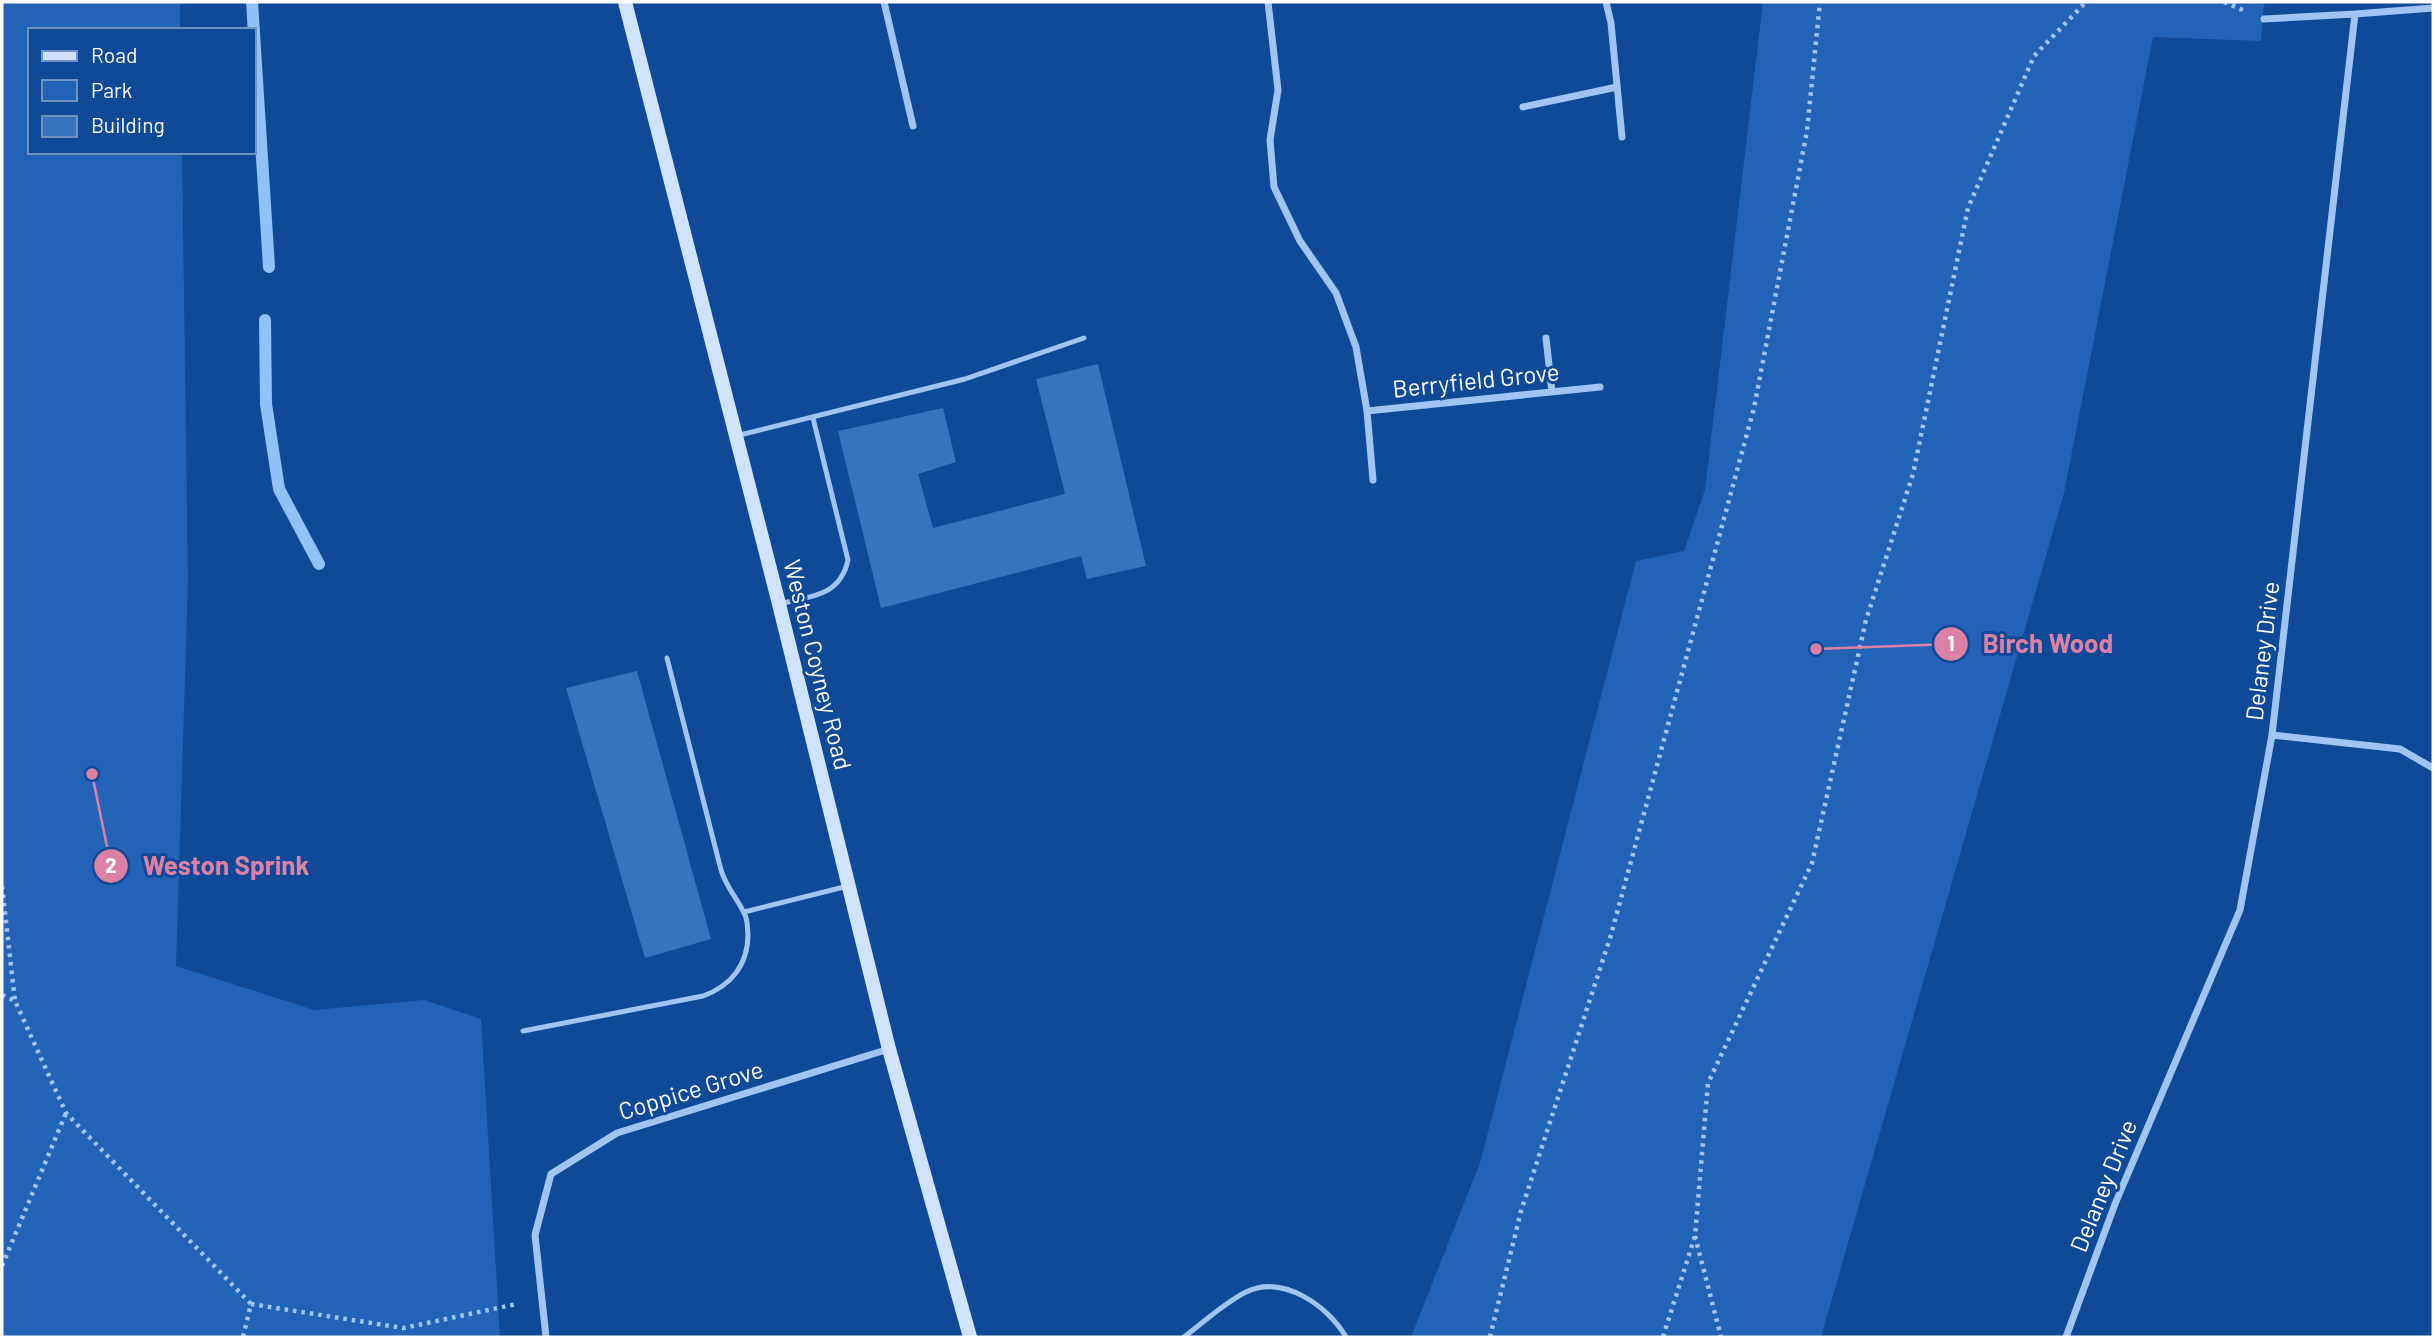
<svg xmlns="http://www.w3.org/2000/svg" width="2435" height="1339" viewBox="0 0 2435 1339" font-family="Barlow,sans-serif">
	<style>
		.green { fill: #2363b7 }
		.lines { fill: none; stroke-linecap: round; stroke-linejoin: round }
		.stream { stroke: #92c0f8; stroke-width: 12 }
		.building { fill: #3973c0 }
		.path { stroke: #a0c5f4; stroke-width: 4.5; stroke-dasharray: 3.5 5; stroke-linecap: butt }
		.lane { stroke: #a0c5f4; stroke-width: 5 }
		.street { stroke: #a0c5f4; stroke-width: 7 }
		.secondary { stroke: #d0e3fd; stroke-width: 14 }
		.labels { text-anchor: middle; stroke-width: 6; stroke-linejoin: round; paint-order: stroke }
		.street-label { font-size: 24px; fill: #fff; stroke: #104997 }
		.leader { fill: none; stroke: #dd80a5; stroke-width: 2.5 }
		.callout-dot { fill: #dd80a5; stroke: #104997; stroke-width: 2.5 }
		.mark-label { font-size: 21px; text-anchor: middle; font-weight: bold; fill: #fff }
		.callout-label { font-size: 26px; text-anchor: middle; font-weight: bold; fill: #dd80a5; stroke: #104997; stroke-width: 6; stroke-linejoin: round; paint-order: stroke }
	</style>
	<rect width="100%" height="100%" fill="#104997"/>
	<!-- green -->
	<path class="green" d="M2 2H180V30H30V152H182L188 582 176 966 314 1010 424 1000 481 1019 500 1337H2Z
		M1763 2H2264L2261 41 2153 37 2064 493 1821 1337H1411L1480 1163 1636 561 1684 551 1705 490Z"/>
	<g class="lines">
		<!-- stream -->
		<path class="stream" d="M252 2 269 267
			M265 320 266 404 279 489 319 564"/>
	</g>
	<!-- building -->
	<path class="building" d="M1098 364 1146 566 1087 579 1081 556 881 608 838 431 943 408 956 462 918 474 933 528 1065 494 1036 379Z
		M637 671 711 939 645 958 566 688Z"/>
	<g class="lines">
		<!-- path -->
		<path class="path" d="M2224 2 2243 10
			M2 886 15 1001
			M2 995 15 1001 66 1113 251 1304 243 1337
			M1695 1236 1721 1337
			M2 1266 66 1113
			M251 1304 403 1328 517 1304
			M1490 1337 1521 1211 1611 935 1754 408 1807 131 1820 2
			M1663 1337 1695 1236 1708 1083 1812 863 1866 620 1913 474 1968 208 2034 56 2086 2"/>
		<!-- lane -->
		<path class="lane" d="M736 436 965 379 1084 338
			M779 604C810 596 840 597 848 560L813 418
			M744 912 848 886
			M523 1031 703 996C731 986 748 965 748 934 747 927 748 919 744 913 736 896 727 889 721 870L667 658
			M1184 1337C1204 1322 1224 1303 1246 1292 1283 1274 1328 1306 1346 1337"/>
		<!-- street -->
		<path class="street" d="M884 2 913 126
			M1268 2 1278 90 1270 140 1274 187 1300 241 1336 293 1356 347 1367 411 1600 387
			M1606 2 1611 23 1622 137
			M2264 19 2355 14
			M1523 107 1617 87
			M1546 338 1552 392
			M1367 411 1373 480
			M2272 735 2400 749 2433 768
			M546 1337 535 1235 551 1174 617 1133 889 1049
			M2066 1337 2115 1204 2240 910 2272 735 2355 14 2433 8"/>
		<!-- secondary -->
		<path class="secondary" d="M625 2 779 604 889 1049 970 1337"/>
	</g>
	<g class="labels">
		<!-- street labels -->
		<g class="street-label">
			<text transform="translate(1476 381) rotate(-6)" y="8">Berryfield Grove</text>
			<text transform="translate(2263 651) rotate(-83)" y="8">Delaney Drive</text>
			<text transform="translate(817 665) rotate(76)" y="8">Weston Coyney Road</text>
			<text transform="translate(691 1091) rotate(-17)" y="8">Coppice Grove</text>
			<text transform="translate(2104 1186) rotate(-68)" y="8">Delaney Drive</text>
		</g>
	</g>
	<!-- callouts -->
	<path class="leader" d="M1816 649L1951 644M92 774L111 866"/>
	<g class="callout-dot">
		<circle cx="1816" cy="649" r="7"/>
		<circle cx="92" cy="774" r="7"/>
		<circle cx="1951" cy="644" r="18"/>
		<circle cx="111" cy="866" r="18"/>
	</g>
	<g class="mark-label">
		<text x="1951" y="651">1</text>
		<text x="111" y="873">2</text>
	</g>
	<g class="callout-label">
		<text x="2048" y="653">Birch Wood</text>
		<text x="226" y="875">Weston Sprink</text>
	</g>
	<!-- border -->
	<rect width="2435" height="1339" fill="none" stroke="#ffffff" stroke-width="7"/>
	<!-- legend -->
	<rect x="28" y="28" width="228" height="126" fill="#104997" stroke="#7092c1" stroke-width="2"/>
	<rect x="42" y="51" width="35" height="10" fill="#d0e3fd" stroke="#7092c1" stroke-width="2"/>
	<text x="91" y="63" font-size="21" fill="#ffffff">Road</text>
	<rect x="42" y="80" width="35" height="21" fill="#2363b7" stroke="#7092c1" stroke-width="2"/>
	<text x="91" y="98" font-size="21" fill="#ffffff">Park</text>
	<rect x="42" y="116" width="35" height="21" fill="#3973c0" stroke="#7092c1" stroke-width="2"/>
	<text x="91" y="133" font-size="21" fill="#ffffff">Building</text>
</svg>
